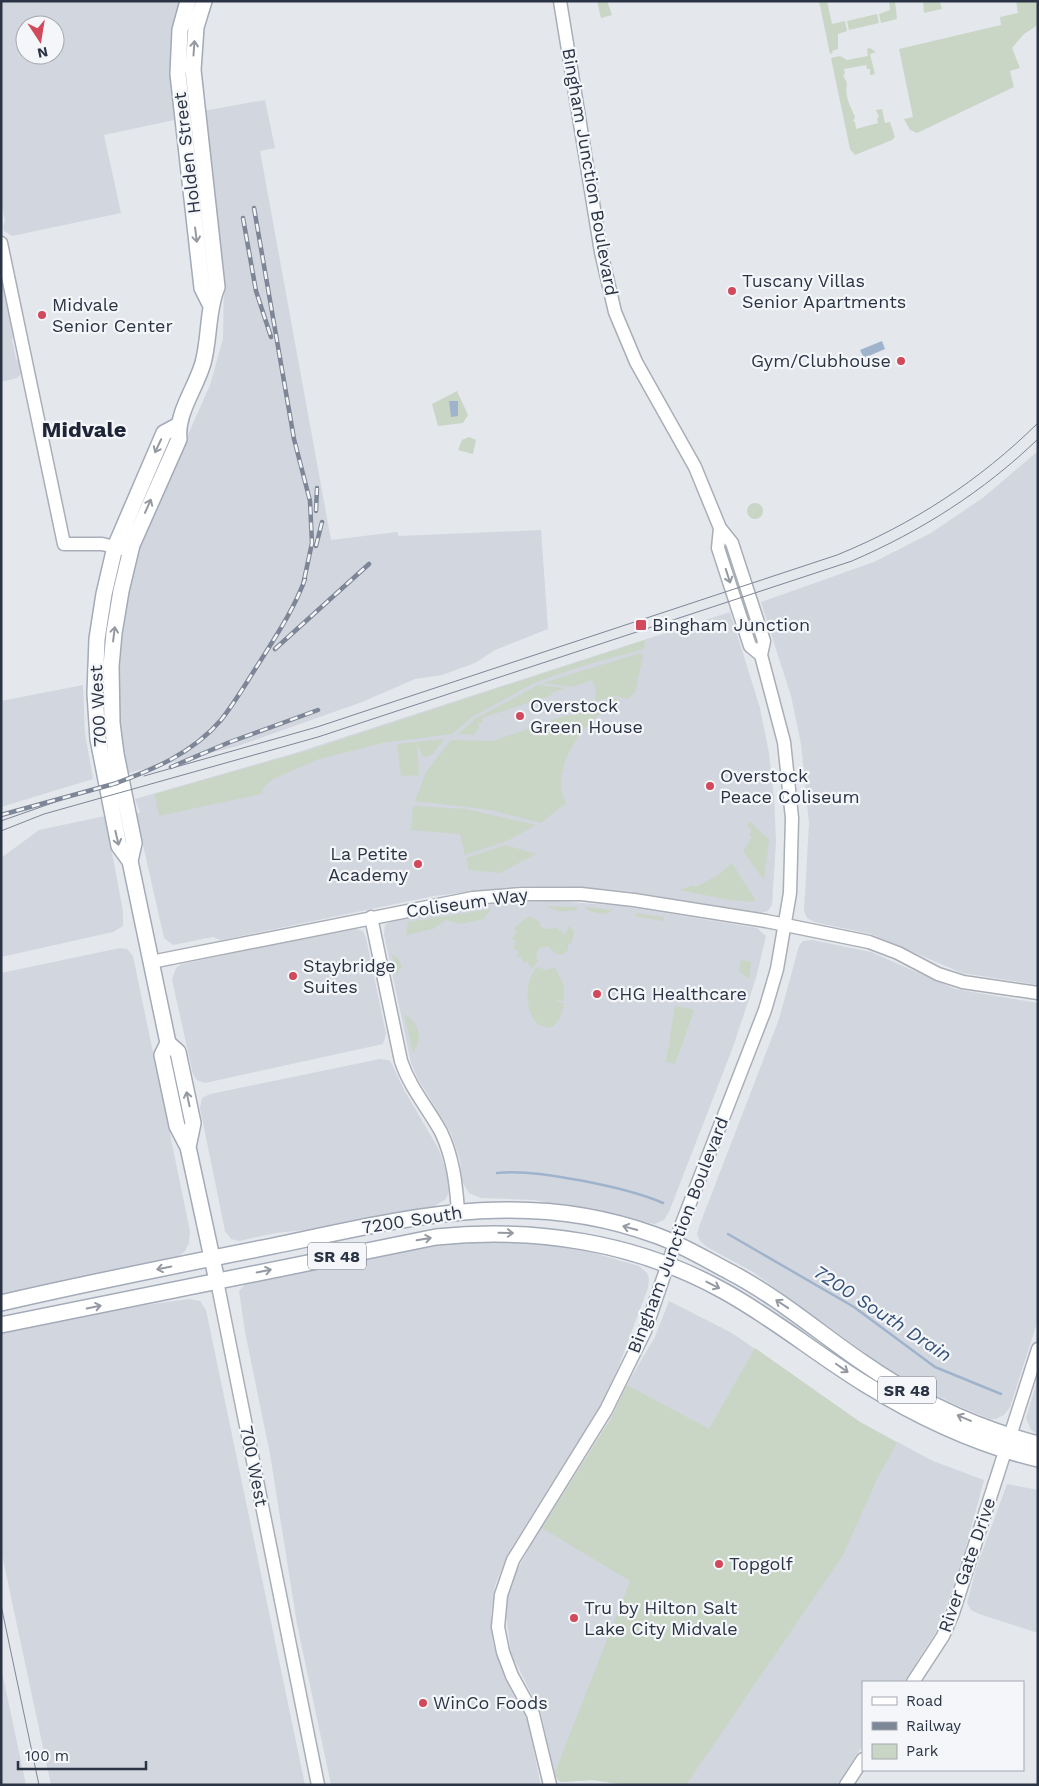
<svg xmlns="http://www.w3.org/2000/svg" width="1039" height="1786" viewBox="0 0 1039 1786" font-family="'Work Sans',sans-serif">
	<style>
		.built { fill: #d2d6de; fill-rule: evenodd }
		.green { fill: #c9d6c5 }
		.water { fill: #9fb4cc }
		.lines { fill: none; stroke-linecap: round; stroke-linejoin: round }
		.stream { stroke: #9fb4cc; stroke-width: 2.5 }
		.secondary-casing { stroke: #a9aeb7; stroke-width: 15 }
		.primary-casing { stroke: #a3abb8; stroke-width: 18 }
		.secondary { stroke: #fff; stroke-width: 12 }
		.primary { stroke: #fff; stroke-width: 15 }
		.tram { stroke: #7d8696; stroke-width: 1 }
		.rail-casing { stroke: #7d8696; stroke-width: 4.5 }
		.rail { stroke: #f4f6f9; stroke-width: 2.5; stroke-dasharray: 8; stroke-linecap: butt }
		.oneway { stroke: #959aa2 }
		.poi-dot { fill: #d1495b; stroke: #f4f6f9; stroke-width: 2 }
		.labels { text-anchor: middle; stroke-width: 4.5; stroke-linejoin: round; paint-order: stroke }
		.shield { fill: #f4f6f9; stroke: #676e7b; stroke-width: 1 }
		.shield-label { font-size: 16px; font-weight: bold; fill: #2b3445 }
		.street-label { font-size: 18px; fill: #2b3445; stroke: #f4f6f9 }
		.poi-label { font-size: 18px; fill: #2b3445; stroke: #f4f6f9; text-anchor: start }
		.water-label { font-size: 19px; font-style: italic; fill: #34527a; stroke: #f4f6f9 }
		.district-label { font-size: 22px; font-weight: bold; fill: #1d2536; stroke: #f4f6f9 }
	</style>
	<rect width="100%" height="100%" fill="#e4e7ec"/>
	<!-- built -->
	<path class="built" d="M1 1H180L175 20 170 58 174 120 104 135 121 213 12 236 4 231 3 227 5 221 1 201ZM25 25H55V55H25Z
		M265 100 275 148 260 151 331 540 397 532 399 536 541 530 548 629 495 650 475 663 442 675 415 679 362 702 238 746 128 773 120 736 117 676 121 625 138 548 210 385 223 339 224 285 203 111Z
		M1 277 15 336 12 339 16 359 20 361 22 373 17 378 1 382Z
		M1038 451V985L962 973 871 934 814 922 807 918 804 911 809 823 801 744 791 696 761 602 874 562 931 533 984 497Z
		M730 612 760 708 769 753 774 797 776 841 772 905 768 911 760 913 626 891 580 887 520 886 434 896 221 940 213 937 173 945 164 938 136 814 140 812 135 799 295 753Z
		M83 685 85 733 93 779 1 807V701Z
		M105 816 123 911V926L113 932 1 957V858L39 830Z
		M555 901 622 906 757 928 766 936 756 978 733 1047 669 1212 664 1220 655 1224 534 1200 481 1198 469 1193 462 1182 460 1160 451 1133 418 1079 411 1063 384 934 385 925 393 920 452 909 501 903Z
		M353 928 363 931 366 938 386 1034 383 1044 205 1083 197 1080 193 1074 172 980 176 968 182 964Z
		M812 940 871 952 955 989 1038 1003V1320L1010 1407 1004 1415 996 1419H990L956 1405 903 1378 881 1365 753 1272 707 1247 700 1241 697 1234 700 1224 779 1019 799 946 803 941Z
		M120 948 127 949 133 956 190 1231 189 1243 185 1251 176 1258 1 1295V973Z
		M380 1059 389 1060 392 1064 403 1088 438 1148 448 1176 449 1191 446 1199 434 1206 313 1229 276 1233 239 1241 231 1239 225 1231 200 1108 202 1098 210 1094Z
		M466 1241H510L573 1247 639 1266 647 1273 649 1279 648 1288 618 1368 600 1406 508 1553 495 1585 491 1613 493 1643 504 1677 528 1721 540 1782 539 1785H331L297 1624 270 1454 245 1332 239 1291 246 1283 424 1246Z
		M189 1299 200 1301 206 1310 305 1785H51L1 1550V1332L117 1309Z
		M669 1301 732 1333 860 1422 933 1461 984 1480 963 1558 939 1627 904 1682H863V1745L837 1785H629L592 1780 561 1782 555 1776 541 1713 511 1653 506 1615 508 1595 514 1576 531 1545 611 1418 630 1379 655 1337Z
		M1038 1378V1435L1031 1430 1026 1418Z
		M1007 1484 1038 1490V1633L979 1614 971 1610 967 1603 976 1569Z
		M1 1667 26 1785H1Z"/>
	<!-- green -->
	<path class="green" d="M597 1H607L612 15 601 18Z
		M819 1H827L832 24 845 21 847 31 838 34V49L832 51 833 53 830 54Z
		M889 1H895L897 19 881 23 879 14 890 10Z
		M923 1 940 2 942 9 924 13Z
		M1016 1H1038V25L1024 34 1012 48 1020 68 1010 71 1014 87 917 133 910 130 904 119 913 117 899 49 1001 25 1000 17 1018 13Z
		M877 14 879 23 849 30 847 21Z
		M870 48 876 52 870 54 875 74 870 75V69H867L866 65 844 69 845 74 843 75 847 83C844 97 851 106 855 117L853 122H855L856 129 878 123 877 118 879 117 876 110 882 109 885 123 890 122 895 137 892 140 855 155 850 149 831 58 840 56 847 60 868 56 867 49Z
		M457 391 468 415 463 423 438 426 432 404Z
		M469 437 476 440 473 454 458 450 462 440Z
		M747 511a8 8 0 1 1 16 0a8 8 0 1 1-16 0Z
		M645 640 644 649 582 666 534 683 472 717 452 734 382 743 319 759 273 779 265 786 261 794 159 816 155 794 310 750Z
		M640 653 643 656 635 692 628 699 617 696 596 701 595 687 592 680 573 687 543 683Z
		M538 685 565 688 551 693 552 695 482 718 483 722 478 724 479 728 474 735 458 734 475 719Z
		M615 698 621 701C588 714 547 767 566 803L541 823 491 810 415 801 426 772 451 740 493 741 567 715 574 716 582 708Z
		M444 739 432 755 423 757 417 743 419 775 401 776 397 744Z
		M416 806 466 809 536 825 507 841 465 855 460 834 411 830 413 807Z
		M749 821 769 840 764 880 743 851 752 837 749 836 752 829 747 826Z
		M505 845 536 854 500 873 469 870 466 858Z
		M732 863 755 899 754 902 729 900 679 890 694 885 696 887 718 875Z
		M547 906 577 907V910C565 911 557 914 547 906Z
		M585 907 613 910C605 916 591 914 585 907Z
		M491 909 483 919 461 924 446 920 433 929 406 935 408 922Z
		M635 913 664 917V921L637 917Z
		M529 916 540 922V926L545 929 557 928 565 935 569 926 574 931 572 943 568 944V950L562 955 556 954 549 947H541L536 954 538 962 531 969 528 962 523 963 522 957H517L518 951 513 949 516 941 512 939 517 931 514 928Z
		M392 955 398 958 402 966 396 975Z
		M741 960 751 962 749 979 739 971Z
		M536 967 546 970 555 967 563 984 564 1001 557 1000V1002L564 1003C562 1014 560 1024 549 1028L537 1024C524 1008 525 984 536 967Z
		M675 1006 692 1009 694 1011 675 1064 666 1062Z
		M404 1014C420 1023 423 1038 413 1053Z
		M755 1348 860 1422 897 1443 877 1479 843 1555 686 1785H629L592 1780 561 1782 557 1779 555 1772 630 1581 542 1528 611 1418 627 1385 709 1429Z"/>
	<!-- water -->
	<path class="water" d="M882 341 885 349 864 358 860 350Z
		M449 401H458V416L451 417Z"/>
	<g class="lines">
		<!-- stream -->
		<path class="stream" d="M497 1173C534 1168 629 1188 663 1203
			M728 1234 854 1307 935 1367 1001 1394"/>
		<defs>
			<path id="secondary" d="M1 243 64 544H102L131 551
				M720 528 718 548 750 646 761 655
				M371 917 401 1061C410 1088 428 1108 441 1132 453 1157 456 1183 458 1211
				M151 962 473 898 522 894H581L634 900 766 921 869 942 898 953 938 974 963 982 1038 993
				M217 1281 318 1785
				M913 1682 943 1636 953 1613 1038 1349
				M550 1785 533 1714 512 1676 503 1652 498 1627 501 1595 513 1560 606 1410 645 1331 681 1226 765 1010 777 969 790 893 792 818 784 742 761 655 764 641 732 543 720 528 695 467 636 362 615 312 601 252 560 1
				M846 1785 863 1759"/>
			<path id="primary" d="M188 1 180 30 178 74 202 288 210 304
				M130 861 119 846 98 739 95 693 97 639 104 594 115 547 164 433 177 426
				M168 1043 162 1055 177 1126 188 1147 217 1281
				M188 1147 193 1123 178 1052 168 1043 130 861 134 843 116 754 112 723 111 666 114 633 121 591 132 545 179 439C176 413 196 388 203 363 210 337 207 311 217 287L193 70 196 27 204 1
				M1 1303C91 1282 182 1264 273 1246 403 1219 523 1186 655 1235 681 1244 705 1259 730 1272 778 1297 818 1332 862 1362 915 1399 975 1428 1038 1444
				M1 1325 436 1237C535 1227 635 1242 722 1290 772 1317 816 1354 865 1384 917 1416 978 1445 1038 1459"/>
		</defs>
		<!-- secondary casing -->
		<use href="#secondary" class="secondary-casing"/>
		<!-- primary casing -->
		<use href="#primary" class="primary-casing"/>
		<!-- secondary -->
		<use href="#secondary" class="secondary"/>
		<!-- primary -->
		<use href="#primary" class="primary"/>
		<!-- tram -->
		<path class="tram" d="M144 776 317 727 837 555C913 524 979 481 1038 423
			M1 821 78 794
			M1 831 44 814 318 737 852 561C921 531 983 492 1038 439
			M1 1605 39 1785"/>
		<defs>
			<path id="rail" d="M254 208 294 439 310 501 312 543 303 585
				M243 218 256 291 271 337
				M316 511 317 488
				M316 546 322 522
				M275 649 369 564
				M171 767 230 742 318 710
				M111 785C152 770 192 754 221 720 236 701 248 680 261 660 278 633 294 609 305 579
				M1 815 117 783"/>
		</defs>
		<!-- rail casing -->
		<use href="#rail" class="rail-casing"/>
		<!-- rail -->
		<use href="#rail" class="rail"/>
	</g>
	<!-- one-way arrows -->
	<defs><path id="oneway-shaft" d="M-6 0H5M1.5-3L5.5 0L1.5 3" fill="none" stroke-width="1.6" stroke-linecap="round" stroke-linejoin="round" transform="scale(1.25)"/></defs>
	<g class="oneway">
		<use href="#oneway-shaft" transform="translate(194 48) rotate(-86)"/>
		<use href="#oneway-shaft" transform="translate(196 235) rotate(83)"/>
		<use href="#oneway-shaft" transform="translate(158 446) rotate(115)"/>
		<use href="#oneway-shaft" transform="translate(148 506) rotate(-66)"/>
		<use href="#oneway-shaft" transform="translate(728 576) rotate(72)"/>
		<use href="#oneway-shaft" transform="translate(114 634) rotate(-83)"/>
		<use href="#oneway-shaft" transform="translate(117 838) rotate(77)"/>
		<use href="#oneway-shaft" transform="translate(188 1099) rotate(-102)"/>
		<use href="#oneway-shaft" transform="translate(630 1228) rotate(-165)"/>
		<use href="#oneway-shaft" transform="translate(506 1233) rotate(1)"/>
		<use href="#oneway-shaft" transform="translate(424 1239) rotate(-10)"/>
		<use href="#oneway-shaft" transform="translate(164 1268) rotate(168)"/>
		<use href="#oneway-shaft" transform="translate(264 1271) rotate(-11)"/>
		<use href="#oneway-shaft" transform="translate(713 1285) rotate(27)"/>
		<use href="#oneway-shaft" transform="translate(782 1304) rotate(-146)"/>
		<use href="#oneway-shaft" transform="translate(94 1307) rotate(-12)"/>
		<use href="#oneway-shaft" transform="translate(842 1368) rotate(35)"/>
		<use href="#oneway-shaft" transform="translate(964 1418) rotate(-157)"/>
	</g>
	<!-- markers -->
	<g class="poi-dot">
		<circle cx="732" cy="291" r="5"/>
		<circle cx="42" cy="315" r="5"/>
		<circle cx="901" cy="361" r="5"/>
		<rect x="635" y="619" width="12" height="12" rx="2.5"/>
		<circle cx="520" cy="716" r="5"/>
		<circle cx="710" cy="786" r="5"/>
		<circle cx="418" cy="864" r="5"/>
		<circle cx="293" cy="976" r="5"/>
		<circle cx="597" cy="994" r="5"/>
		<circle cx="719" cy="1564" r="5"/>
		<circle cx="574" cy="1618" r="5"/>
		<circle cx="423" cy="1703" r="5"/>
	</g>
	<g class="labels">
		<!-- shield labels -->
		<g class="shield">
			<rect x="308" y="1242.5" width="58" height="27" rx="4"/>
			<rect x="878" y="1376.5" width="58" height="27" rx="4"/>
		</g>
		<g class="shield-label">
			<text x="337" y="1262">SR 48</text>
			<text x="907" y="1396">SR 48</text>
		</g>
		<!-- street labels -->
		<g class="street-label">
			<text transform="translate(187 153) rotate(-97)" y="6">Holden Street</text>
			<text transform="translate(590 172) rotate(80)" y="6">Bingham Junction Boulevard</text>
			<text transform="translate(98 706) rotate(-93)" y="6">700 West</text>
			<text transform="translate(467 903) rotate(-8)" y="6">Coliseum Way</text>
			<text transform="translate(412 1220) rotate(-9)" y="6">7200 South</text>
			<text transform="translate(678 1235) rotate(-69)" y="6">Bingham Junction Boulevard</text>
			<text transform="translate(254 1466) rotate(79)" y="6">700 West</text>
			<text transform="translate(967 1565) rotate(-71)" y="6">River Gate Drive</text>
		</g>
		<!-- poi labels -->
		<g class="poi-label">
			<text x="742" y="287">Tuscany Villas<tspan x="742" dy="21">Senior Apartments</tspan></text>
			<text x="52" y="311">Midvale<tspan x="52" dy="21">Senior Center</tspan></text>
			<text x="891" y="367" text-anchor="end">Gym/Clubhouse</text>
			<text x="652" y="631">Bingham Junction</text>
			<text x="530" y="712">Overstock<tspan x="530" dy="21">Green House</tspan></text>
			<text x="720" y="782">Overstock<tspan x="720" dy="21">Peace Coliseum</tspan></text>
			<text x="408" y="860" text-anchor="end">La Petite<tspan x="408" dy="21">Academy</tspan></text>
			<text x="303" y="972">Staybridge<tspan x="303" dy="21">Suites</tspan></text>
			<text x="607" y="1000">CHG Healthcare</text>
			<text x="729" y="1570">Topgolf</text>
			<text x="584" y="1614">Tru by Hilton Salt<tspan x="584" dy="21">Lake City Midvale</tspan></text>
			<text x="433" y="1709">WinCo Foods</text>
		</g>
		<!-- water labels -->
		<g class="water-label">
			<text transform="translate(883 1313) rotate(33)" y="7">7200 South Drain</text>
		</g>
		<!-- district labels -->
		<g class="district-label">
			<text x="84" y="437">Midvale</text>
		</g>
	</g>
	<!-- border -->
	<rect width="1039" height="1786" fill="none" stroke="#2b3445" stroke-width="5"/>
	<!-- legend -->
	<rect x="862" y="1681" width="162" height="90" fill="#f4f6f9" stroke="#a4a8b1"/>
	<rect x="872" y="1697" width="25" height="8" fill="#ffffff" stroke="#a4a8b1"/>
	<text x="906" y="1706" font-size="15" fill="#2b3445">Road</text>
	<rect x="872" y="1722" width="25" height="8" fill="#7d8696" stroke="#a4a8b1"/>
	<text x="906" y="1731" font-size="15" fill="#2b3445">Railway</text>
	<rect x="872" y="1744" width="25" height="15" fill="#c9d6c5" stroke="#a4a8b1"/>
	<text x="906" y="1756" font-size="15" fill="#2b3445">Park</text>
	<!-- north arrow -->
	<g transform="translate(40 40) rotate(168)"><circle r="24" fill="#f4f6f9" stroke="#a4a8b1"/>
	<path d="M0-4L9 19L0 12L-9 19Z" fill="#d1495b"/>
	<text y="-8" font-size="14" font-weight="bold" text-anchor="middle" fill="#2b3445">N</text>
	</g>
	<!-- scale -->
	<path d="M18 1761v8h128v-8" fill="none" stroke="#2b3445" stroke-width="2.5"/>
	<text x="25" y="1761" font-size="15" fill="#2b3445" stroke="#f4f6f9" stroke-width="4" paint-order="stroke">100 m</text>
</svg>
